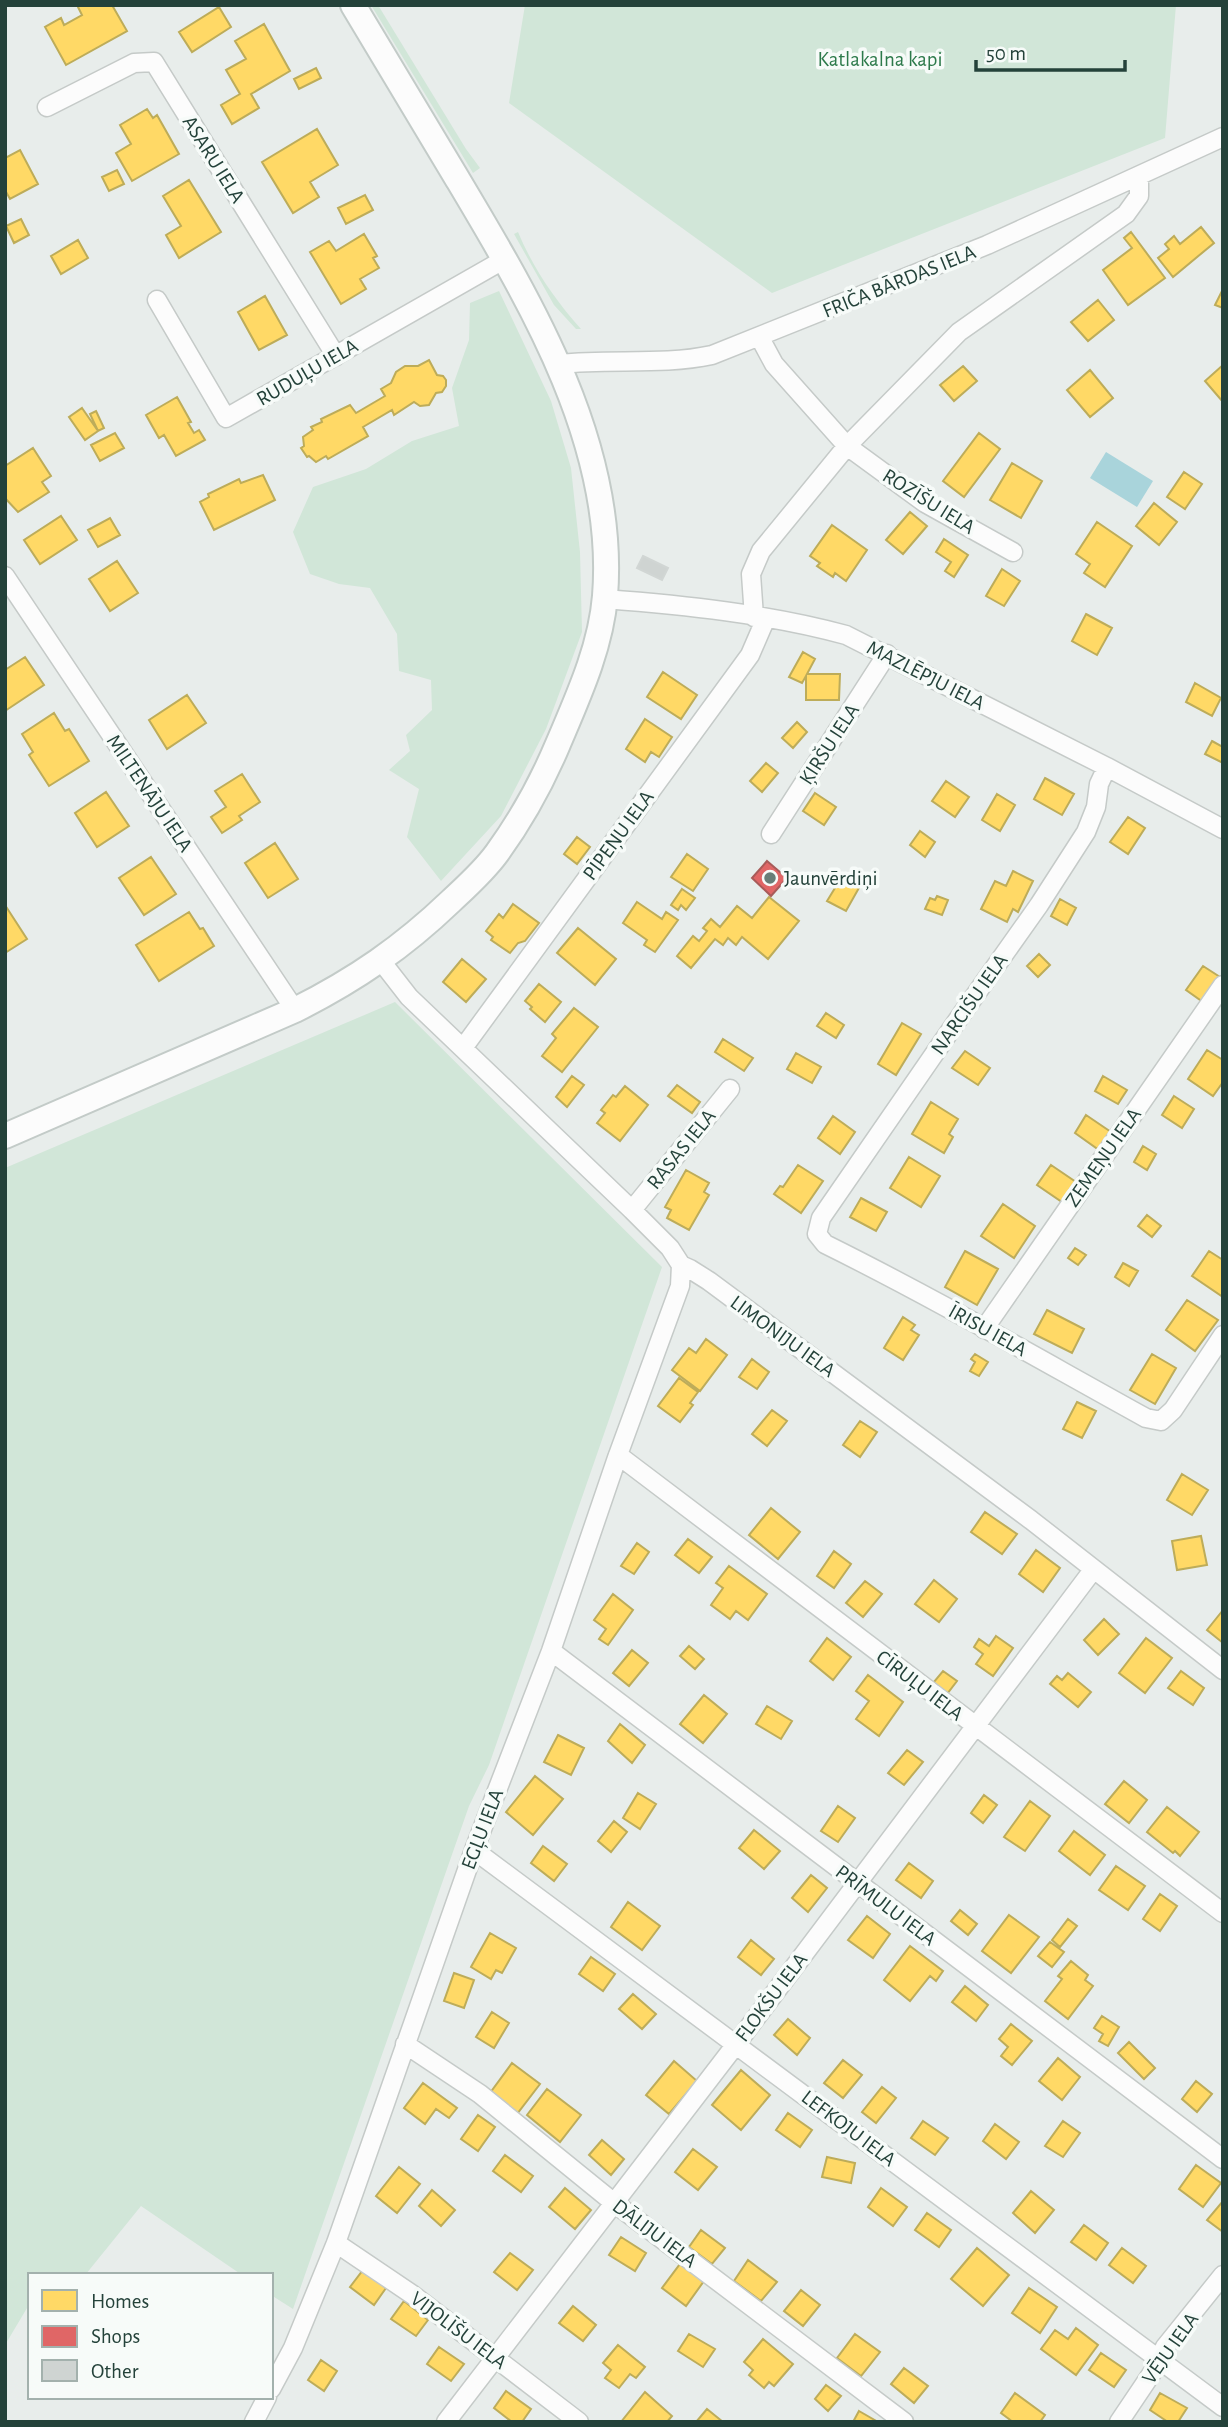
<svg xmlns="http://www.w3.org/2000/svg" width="1228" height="2427" viewBox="0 0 1228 2427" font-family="'Alegreya Sans',sans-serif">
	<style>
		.green { fill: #d1e6d8 }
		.water { fill: #a9d4db }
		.homes { fill: #ffd966; stroke: #bdac59; stroke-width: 2 }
		.shops { fill: #e06666; stroke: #a85b59; stroke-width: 2 }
		.building { fill: #cfd4d2; stroke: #d1d6d4; stroke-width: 2 }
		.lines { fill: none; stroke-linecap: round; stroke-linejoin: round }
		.street-casing { stroke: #c5cac8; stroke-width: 21 }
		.secondary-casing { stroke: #c3cbc8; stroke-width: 28 }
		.street { stroke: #fcfcfc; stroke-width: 18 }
		.secondary { stroke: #fcfcfc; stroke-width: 24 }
		.poi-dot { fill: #697e78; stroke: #f7fbf9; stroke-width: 2.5 }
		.labels { text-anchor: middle; stroke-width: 7; stroke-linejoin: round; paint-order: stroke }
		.park-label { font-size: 21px; fill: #2d7a4b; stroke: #f7fbf9 }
		.street-label { font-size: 21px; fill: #24423a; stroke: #f7fbf9 }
		.poi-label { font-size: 21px; fill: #24423a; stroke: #f7fbf9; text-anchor: start }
	</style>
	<rect width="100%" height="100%" fill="#e8edeb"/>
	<!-- green -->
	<path class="green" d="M371 5H378L466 149 480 168 473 173Z
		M525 5H1176L1165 138 772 293 509 103Z
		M518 232C533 268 555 300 581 329H576L554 305 514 234Z
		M499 291 551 401 571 468 580 552 582 632 546 729 501 816 441 881 407 837 419 789 389 770 410 751 406 735 432 710 431 680 399 671 397 634 370 588 339 584 310 574 293 532 313 487 366 469 412 441 459 426 452 388 469 340 470 303Z
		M395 1002 662 1267 489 1765 469 1806 293 2309 271 2295V2275H242L141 2206 86 2274 30 2275V2303L5 2345V1168Z"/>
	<!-- water -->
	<path class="water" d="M1106 452 1153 481 1137 507 1090 478Z"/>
	<!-- homes -->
	<path class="homes" d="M81 5H112L127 31 66 65 45 27 61 18 64 25 82 15 78 7Z
		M219 7 231 27 192 52 179 32Z
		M264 24 290 71 251 94 259 108 232 124 221 105 240 94 226 70 246 59 235 41Z
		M316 68 321 78 299 89 294 79Z
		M147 109 153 118 157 115 179 154 132 181 116 153 131 144 120 125Z
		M317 129 338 165 310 182 319 197 293 213 262 162Z
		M20 150 38 184 10 199 5 190V158Z
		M117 170 124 184 109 191 102 177Z
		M189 180 221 232 179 258 166 235 181 226 163 196Z
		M365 195 373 210 346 224 338 208Z
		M21 219 29 235 14 243 6 226Z
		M1201 227 1214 243 1173 277 1158 258 1169 249 1165 244 1174 236 1180 244Z
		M1131 232 1165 278 1128 305 1103 270 1132 248 1124 238Z
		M364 234 377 256 373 258 379 268 360 279 366 289 341 304 310 252 329 241 336 251Z
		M78 240 88 258 61 274 51 256Z
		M1223 289V308L1215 305Z
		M265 296 287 335 259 350 238 312Z
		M1098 300 1114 320 1088 341 1071 322Z
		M429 360 437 375 443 376 446 380V386L442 392 436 393 429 405 420 406 414 402 394 415 392 410 363 427 368 436 328 459 326 456 316 462 309 456 307 457 301 448 304 446 303 437 313 430 311 427 322 422 321 419 350 405 356 413 385 396 381 389 391 383 396 372 405 366H418Z
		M1223 365V402L1205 381Z
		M963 366 977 381 954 401 940 385Z
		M1090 370 1113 398 1090 417 1067 390Z
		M177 397 191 422 188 423 194 433 199 430 205 440 176 456 164 435 159 438 146 415Z
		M82 408 98 431 85 440 69 417Z
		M96 411 104 428 98 431 90 414Z
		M115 433 124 448 100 461 91 445Z
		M979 433 1000 449 964 497 943 481Z
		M33 448 51 476 42 482 49 492 18 512 5 498V466Z
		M1012 463 1042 481 1021 518 990 500Z
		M1184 472 1202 484 1185 509 1167 497Z
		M263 475 275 500 214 530 200 502 209 497 208 494 239 479 241 483Z
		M1154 503 1177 522 1159 545 1136 526Z
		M910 512 927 526 903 554 886 540Z
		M61 516 77 540 40 564 24 540Z
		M110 518 120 535 98 547 88 530Z
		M1097 522 1132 546 1105 587 1084 573 1090 564 1076 554Z
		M832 525 867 550 846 581 835 573 833 577 817 566 820 563 810 556Z
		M944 539 968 555 954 577 945 571 951 562 936 552Z
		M117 561 138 593 110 611 89 579Z
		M1002 569 1020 581 1004 606 986 596Z
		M1086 614 1112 628 1097 655 1072 641Z
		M803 652 815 659 807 674H840L839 700H806V676L802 683 789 677Z
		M25 657 44 685 5 711V670Z
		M663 672 697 695 681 719 647 697Z
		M1195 683 1221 698 1212 716 1186 702Z
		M187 695 206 723 167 749 149 720Z
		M54 713 65 731 69 729 89 761 49 786 29 755 33 752 22 734Z
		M645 719 672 737 659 757 651 752 645 762 626 749Z
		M797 722 807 732 793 748 782 738Z
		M1212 741 1223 747V763L1205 754Z
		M766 763 778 773 762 792 750 781Z
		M242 774 260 802 239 816 242 820 222 833 211 817 226 807 215 791Z
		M1045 778 1074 794 1062 815 1034 799Z
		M946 781 969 797 955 817 932 801Z
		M106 792 129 826 97 847 75 813Z
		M815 793 836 807 824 825 803 811Z
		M997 794 1015 805 1000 831 982 820Z
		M1128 817 1145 828 1128 854 1110 842Z
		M920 831 935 842 925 857 910 845Z
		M577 837 590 847 577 864 564 854Z
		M275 843 298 879 268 898 245 863Z
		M687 854 708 869 693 891 671 877Z
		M151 857 176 894 144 915 119 878Z
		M1013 871 1033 881 1018 912 1013 909 1007 922 981 909 995 881 1006 886Z
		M843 875 860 886 846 911 827 901Z
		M682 889 695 898 686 910 681 905 678 910 671 905Z
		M937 896 948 900 942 915 925 909 930 898 935 900Z
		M769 897 799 921 768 959 742 937 736 945 728 938 723 945 715 939 691 968 677 956 693 936 699 941 707 931 703 928 711 919 720 927 737 906 752 918Z
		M1060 899 1076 908 1067 925 1051 916Z
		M637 902 662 919 666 912 678 920 655 952 644 945 647 940 623 923Z
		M513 904 539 923 525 941 518 943 510 953 491 940 493 937 486 931 499 914 503 918Z
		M5 905 27 939 5 953Z
		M189 912 200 929 203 928 214 946 159 981 136 945Z
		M578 928 616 959 595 985 557 953Z
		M1039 954 1050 965 1038 977 1027 966Z
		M462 959 486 979 466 1002 443 982Z
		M1203 966 1220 977 1203 1002 1186 990Z
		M539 984 561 1002 545 1022 530 1009 532 1007 525 1001Z
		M574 1008 598 1027 562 1072 542 1056 556 1038 552 1034Z
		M826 1013 844 1025 836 1038 817 1026Z
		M902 1023 921 1034 896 1075 878 1064Z
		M723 1039 753 1058 744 1071 715 1052Z
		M1207 1050 1223 1060V1082L1213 1096 1188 1079Z
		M965 1051 990 1068 978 1085 952 1068Z
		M796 1053 821 1067 812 1083 787 1069Z
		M572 1076 584 1085 567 1107 556 1097Z
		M1103 1076 1127 1090 1118 1104 1095 1091Z
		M677 1085 700 1102 692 1113 668 1096Z
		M625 1086 648 1105 620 1141 597 1123 605 1113 601 1110 613 1095 616 1097Z
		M1174 1096 1194 1109 1182 1128 1162 1115Z
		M931 1102 958 1119 949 1134 953 1137 944 1153 912 1134Z
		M1086 1115 1111 1132 1099 1150 1075 1133Z
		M833 1116 855 1132 840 1154 818 1138Z
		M1143 1146 1156 1154 1147 1170 1134 1162Z
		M909 1157 940 1176 921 1207 890 1188Z
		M798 1165 823 1181 801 1213 774 1194 780 1186 783 1187Z
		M1051 1165 1076 1182 1062 1202 1037 1185Z
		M686 1170 709 1183 704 1192 709 1195 689 1230 667 1218 671 1210 665 1207Z
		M861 1198 887 1212 876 1231 850 1217Z
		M1003 1204 1035 1226 1014 1258 981 1236Z
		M1147 1215 1161 1226 1152 1237 1138 1226Z
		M1075 1248 1086 1255 1078 1265 1068 1258Z
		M965 1251 998 1269 977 1305 945 1287Z
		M1209 1251 1223 1260V1297L1192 1276Z
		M1123 1263 1138 1271 1129 1286 1115 1277Z
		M1187 1300 1218 1320 1195 1351 1166 1330Z
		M1047 1310 1084 1329 1072 1353 1034 1334Z
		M903 1317 915 1325 911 1330 919 1335 903 1360 884 1348Z
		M706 1339 727 1355 700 1391 672 1370 689 1348 696 1353Z
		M975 1354 988 1362 979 1376 970 1371 975 1362 971 1359Z
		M1152 1354 1176 1368 1155 1404 1130 1390Z
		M752 1359 769 1372 757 1389 739 1377Z
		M679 1378 698 1392 690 1403 693 1405 680 1422 658 1406Z
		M1077 1402 1096 1411 1082 1438 1063 1429Z
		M772 1410 787 1421 767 1446 752 1434Z
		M860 1421 877 1432 860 1457 843 1445Z
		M1182 1474 1208 1490 1192 1515 1167 1500Z
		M771 1508 800 1532 778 1559 749 1535Z
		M985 1512 1017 1534 1002 1554 971 1532Z
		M1201 1536 1207 1565 1177 1570 1172 1541Z
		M688 1539 712 1557 699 1573 675 1555Z
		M637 1543 649 1552 634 1574 621 1566Z
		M1036 1550 1060 1568 1043 1592 1019 1574Z
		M834 1551 851 1564 834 1588 817 1576Z
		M729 1566 767 1594 748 1620 736 1611 730 1619 711 1605 723 1588 716 1583Z
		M934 1580 957 1599 939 1622 915 1604Z
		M865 1581 882 1594 863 1617 846 1603Z
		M613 1594 633 1610 608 1645 599 1639 606 1629 594 1620Z
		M1223 1610V1643L1207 1630Z
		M1104 1619 1119 1634 1098 1655 1084 1640Z
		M996 1636 1013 1648 993 1676 976 1664 983 1654 974 1647 979 1639 989 1646Z
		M827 1638 851 1657 833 1680 810 1661Z
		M1146 1638 1172 1658 1145 1693 1119 1673Z
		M689 1646 704 1659 695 1669 680 1656Z
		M632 1650 648 1663 629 1686 613 1673Z
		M943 1671 957 1681 947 1694 933 1683Z
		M1181 1671 1204 1688 1193 1705 1168 1688Z
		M1068 1673 1091 1692 1078 1707 1050 1684 1057 1676 1062 1680Z
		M868 1675 903 1702 879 1736 856 1719 869 1701 856 1691Z
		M704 1695 727 1714 703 1743 680 1724Z
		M767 1706 792 1721 781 1739 756 1724Z
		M620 1724 645 1745 632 1763 608 1741Z
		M558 1735 584 1748 571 1775 544 1762Z
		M907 1750 923 1762 904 1785 888 1773Z
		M535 1776 563 1799 533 1835 506 1812Z
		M1124 1781 1147 1800 1129 1823 1105 1804Z
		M638 1793 656 1804 640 1829 623 1818Z
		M984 1795 997 1805 983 1823 971 1813Z
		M1030 1801 1050 1816 1025 1851 1004 1837Z
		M838 1806 855 1818 838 1842 821 1831Z
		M1167 1807 1199 1832 1180 1856 1175 1851 1173 1853 1147 1832Z
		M614 1821 627 1832 611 1852 598 1841Z
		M754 1830 780 1851 764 1869 739 1848Z
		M1074 1831 1105 1855 1090 1875 1059 1851Z
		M543 1846 567 1864 554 1881 531 1863Z
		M909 1863 933 1881 921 1898 896 1880Z
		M1116 1866 1145 1886 1128 1910 1099 1890Z
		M811 1875 827 1888 808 1912 792 1898Z
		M1160 1894 1177 1906 1160 1931 1143 1919Z
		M628 1902 660 1926 642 1950 611 1927Z
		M960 1910 977 1924 968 1935 951 1921Z
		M1009 1915 1039 1937 1011 1973 982 1951Z
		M867 1916 890 1934 873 1958 848 1940Z
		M1068 1919 1077 1926 1060 1947 1052 1940Z
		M490 1933 516 1948 502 1973 496 1970 491 1979 471 1967Z
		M751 1940 774 1959 761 1975 738 1957Z
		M1050 1942 1064 1952 1052 1967 1038 1956Z
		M910 1946 943 1971 936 1981 930 1976 910 2001 884 1980Z
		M591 1957 615 1974 603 1991 579 1974Z
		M1071 1961 1088 1975 1085 1980 1093 1986 1068 2019 1045 2001 1062 1979 1058 1976Z
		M454 1973 474 1980 464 2008 444 2001Z
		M965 1986 988 2005 976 2021 952 2002Z
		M633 1994 656 2014 642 2029 619 2009Z
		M492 2012 509 2023 494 2048 476 2037Z
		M1102 2016 1119 2027 1108 2046 1099 2041 1103 2034 1094 2028Z
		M788 2019 810 2038 797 2055 774 2035Z
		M1011 2024 1032 2041 1012 2065 1001 2056 1008 2047 999 2039Z
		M1129 2042 1155 2068 1144 2079 1118 2053Z
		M1058 2058 1080 2077 1062 2100 1039 2081Z
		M843 2060 862 2075 843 2098 824 2083Z
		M674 2061 697 2081 669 2114 646 2095Z
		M512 2063 540 2084 517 2114 490 2093Z
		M741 2070 770 2095 741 2130 712 2105Z
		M1196 2081 1212 2094 1197 2112 1182 2099Z
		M423 2083 457 2108 449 2118 436 2109 425 2124 404 2108Z
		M882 2087 896 2098 876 2123 862 2112Z
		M547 2089 581 2115 560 2142 527 2115Z
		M788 2113 812 2130 800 2147 776 2130Z
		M478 2115 495 2127 478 2151 461 2139Z
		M923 2121 948 2138 935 2155 911 2138Z
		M1063 2121 1080 2133 1063 2157 1045 2146Z
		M995 2124 1019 2142 1006 2159 983 2141Z
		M602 2140 624 2159 611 2175 589 2155Z
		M693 2149 717 2167 698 2190 675 2172Z
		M505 2155 533 2176 521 2192 493 2171Z
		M827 2157 855 2163 851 2183 822 2177Z
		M1196 2165 1221 2183 1203 2207 1179 2189Z
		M399 2167 420 2184 397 2213 376 2196Z
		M565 2188 591 2210 575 2229 549 2207Z
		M881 2188 907 2207 893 2226 868 2207Z
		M432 2190 455 2210 441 2226 419 2206Z
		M1031 2191 1054 2210 1035 2233 1013 2213Z
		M1223 2201V2232L1207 2220Z
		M927 2213 951 2230 939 2247 915 2230Z
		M1084 2225 1108 2243 1096 2260 1071 2242Z
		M701 2230 725 2248 712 2264 689 2247Z
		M621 2237 646 2253 635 2271 609 2255Z
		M977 2248 1009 2275 983 2306 951 2279Z
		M1122 2248 1146 2266 1133 2283 1109 2265Z
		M510 2253 533 2270 517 2290 494 2272Z
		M748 2260 777 2282 761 2301 734 2281Z
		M680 2264 704 2281 686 2306 662 2288Z
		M363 2270 386 2288 374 2305 350 2287Z
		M1029 2288 1057 2307 1040 2333 1012 2313Z
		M801 2290 820 2305 803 2326 784 2311Z
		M404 2301 428 2320 416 2336 391 2319Z
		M573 2306 596 2325 583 2341 559 2323Z
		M1076 2328 1098 2345 1076 2375 1041 2349 1055 2330 1068 2339Z
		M689 2334 715 2349 703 2367 678 2351Z
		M855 2334 880 2352 861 2376 837 2358Z
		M763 2339 793 2364 774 2386 769 2382 764 2388 749 2375 753 2370 744 2362Z
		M618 2345 645 2367 636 2378 630 2374 619 2388 605 2378 611 2370 603 2363Z
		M439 2347 464 2364 451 2381 427 2364Z
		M1101 2353 1126 2370 1114 2387 1089 2370Z
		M321 2360 337 2371 324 2391 308 2380Z
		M904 2368 928 2386 914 2403 891 2384Z
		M826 2385 841 2396 828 2411 815 2399Z
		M506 2391 531 2409 522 2422H512L494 2408Z
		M645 2392 672 2416 667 2422H621Z
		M1015 2393 1045 2415 1040 2422H1013L1001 2413Z
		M1160 2393 1187 2408 1178 2422H1168L1150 2410Z
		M707 2409 723 2422H696Z
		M859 2411 878 2422H853Z"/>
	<!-- shops -->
	<path class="shops" d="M767 861 787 878 771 896 752 878Z"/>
	<!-- building -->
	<path class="building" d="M643 556 668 568 662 580 637 568Z"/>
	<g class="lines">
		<defs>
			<path id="street" d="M47 107 134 63 154 62 336 356
				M157 300 226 418 505 259
				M760 338 774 364 847 446 925 503 1013 552
				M560 364C611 358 661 366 712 355L987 245 1223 137
				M5 576 295 1010
				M605 599C683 605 770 614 846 635L1107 767 1223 829
				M754 617 751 574 761 551 847 446 959 332 1126 214 1139 196V176
				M1107 767 1099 784 1096 807 1086 832 1039 905 959 1018 821 1218 817 1234 825 1244C934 1298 1039 1359 1146 1418L1161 1421 1173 1410 1223 1335
				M771 834 887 654
				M381 961 409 997 632 1210 670 1248 681 1265 690 1269 709 1281 1031 1520 1223 1670
				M463 1048 750 655 766 618
				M632 1210 730 1089
				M984 1329 1223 985
				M618 1455 1223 1913
				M551 1651 1223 2159
				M474 1850 1223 2407
				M405 2044 480 2094 613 2202 904 2422
				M336 2243 413 2295 579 2422
				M271 2389 293 2348 336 2243 474 1850 551 1651 618 1455 680 1286 681 1265
				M254 2422 267 2397
				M446 2422 737 2043 1093 1570
				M1119 2422 1154 2370 1165 2347 1223 2275"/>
			<path id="secondary" d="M5 1136 295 1010C355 980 403 947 451 901 467 886 484 871 497 853 521 820 542 782 558 744 578 697 601 647 605 596 617 446 532 304 458 180 423 122 388 63 353 5"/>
		</defs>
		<!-- street casing -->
		<use href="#street" class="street-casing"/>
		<!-- secondary casing -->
		<use href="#secondary" class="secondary-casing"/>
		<!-- street -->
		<use href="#street" class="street"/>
		<!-- secondary -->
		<use href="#secondary" class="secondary"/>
	</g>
	<!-- markers -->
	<circle class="poi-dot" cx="770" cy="878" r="7"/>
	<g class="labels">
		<!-- park labels -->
		<g class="park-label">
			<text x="880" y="66">Katlakalna kapi</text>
		</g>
		<!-- street labels -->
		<g class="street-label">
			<text transform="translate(214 159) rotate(58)" y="7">ASARU IELA</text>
			<text transform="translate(899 281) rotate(-22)" y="7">FRIČA BĀRDAS IELA</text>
			<text transform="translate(307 372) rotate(-30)" y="7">RUDUĻU IELA</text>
			<text transform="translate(929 501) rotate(32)" y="7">ROZĪŠU IELA</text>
			<text transform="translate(926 675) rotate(27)" y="7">MAZLĒPJU IELA</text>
			<text transform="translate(829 744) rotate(-57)" y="7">ĶIRŠU IELA</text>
			<text transform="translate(150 793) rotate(56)" y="7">MILTENĀJU IELA</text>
			<text transform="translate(618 835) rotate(-54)" y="7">PĪPEŅU IELA</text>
			<text transform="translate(969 1004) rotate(-55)" y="7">NARCIŠU IELA</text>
			<text transform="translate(681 1149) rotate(-51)" y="7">RASAS IELA</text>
			<text transform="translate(1103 1157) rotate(-55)" y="7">ZEMEŅU IELA</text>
			<text transform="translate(988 1330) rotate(29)" y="7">ĪRISU IELA</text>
			<text transform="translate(783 1336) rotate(36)" y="7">LIMONIJU IELA</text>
			<text transform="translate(920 1685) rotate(37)" y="7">CĪRUĻU IELA</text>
			<text transform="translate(482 1829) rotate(-69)" y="7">EGĻU IELA</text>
			<text transform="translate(886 1905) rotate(37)" y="7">PRĪMULU IELA</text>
			<text transform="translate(771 1997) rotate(-53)" y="7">FLOKŠU IELA</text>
			<text transform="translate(849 2128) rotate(37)" y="7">LEFKOJU IELA</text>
			<text transform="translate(655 2233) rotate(37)" y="7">DĀLIJU IELA</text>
			<text transform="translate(459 2330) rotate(37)" y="7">VIJOLĪŠU IELA</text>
			<text transform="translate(1170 2348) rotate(-55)" y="7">VĒJU IELA</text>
		</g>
		<!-- poi labels -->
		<g class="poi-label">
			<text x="784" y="885">Jaunvērdiņi</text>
		</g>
	</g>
	<!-- border -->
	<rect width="1228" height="2427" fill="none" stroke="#24423a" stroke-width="14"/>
	<!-- legend -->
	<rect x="28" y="2273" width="245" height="126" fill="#f7fbf9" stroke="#a3b1ad" stroke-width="2"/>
	<rect x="42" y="2290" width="35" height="21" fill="#ffd966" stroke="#a3b1ad" stroke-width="2"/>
	<text x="91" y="2308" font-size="21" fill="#24423a">Homes</text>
	<rect x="42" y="2326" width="35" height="21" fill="#e06666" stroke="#a3b1ad" stroke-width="2"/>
	<text x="91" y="2343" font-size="21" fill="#24423a">Shops</text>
	<rect x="42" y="2360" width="35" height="21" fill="#cfd4d2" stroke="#a3b1ad" stroke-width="2"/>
	<text x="91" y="2378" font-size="21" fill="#24423a">Other</text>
	<!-- scale -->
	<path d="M976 60v10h149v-10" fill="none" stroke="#24423a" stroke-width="3.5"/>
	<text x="986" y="60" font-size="21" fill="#24423a" stroke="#f7fbf9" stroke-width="5" paint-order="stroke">50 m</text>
</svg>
